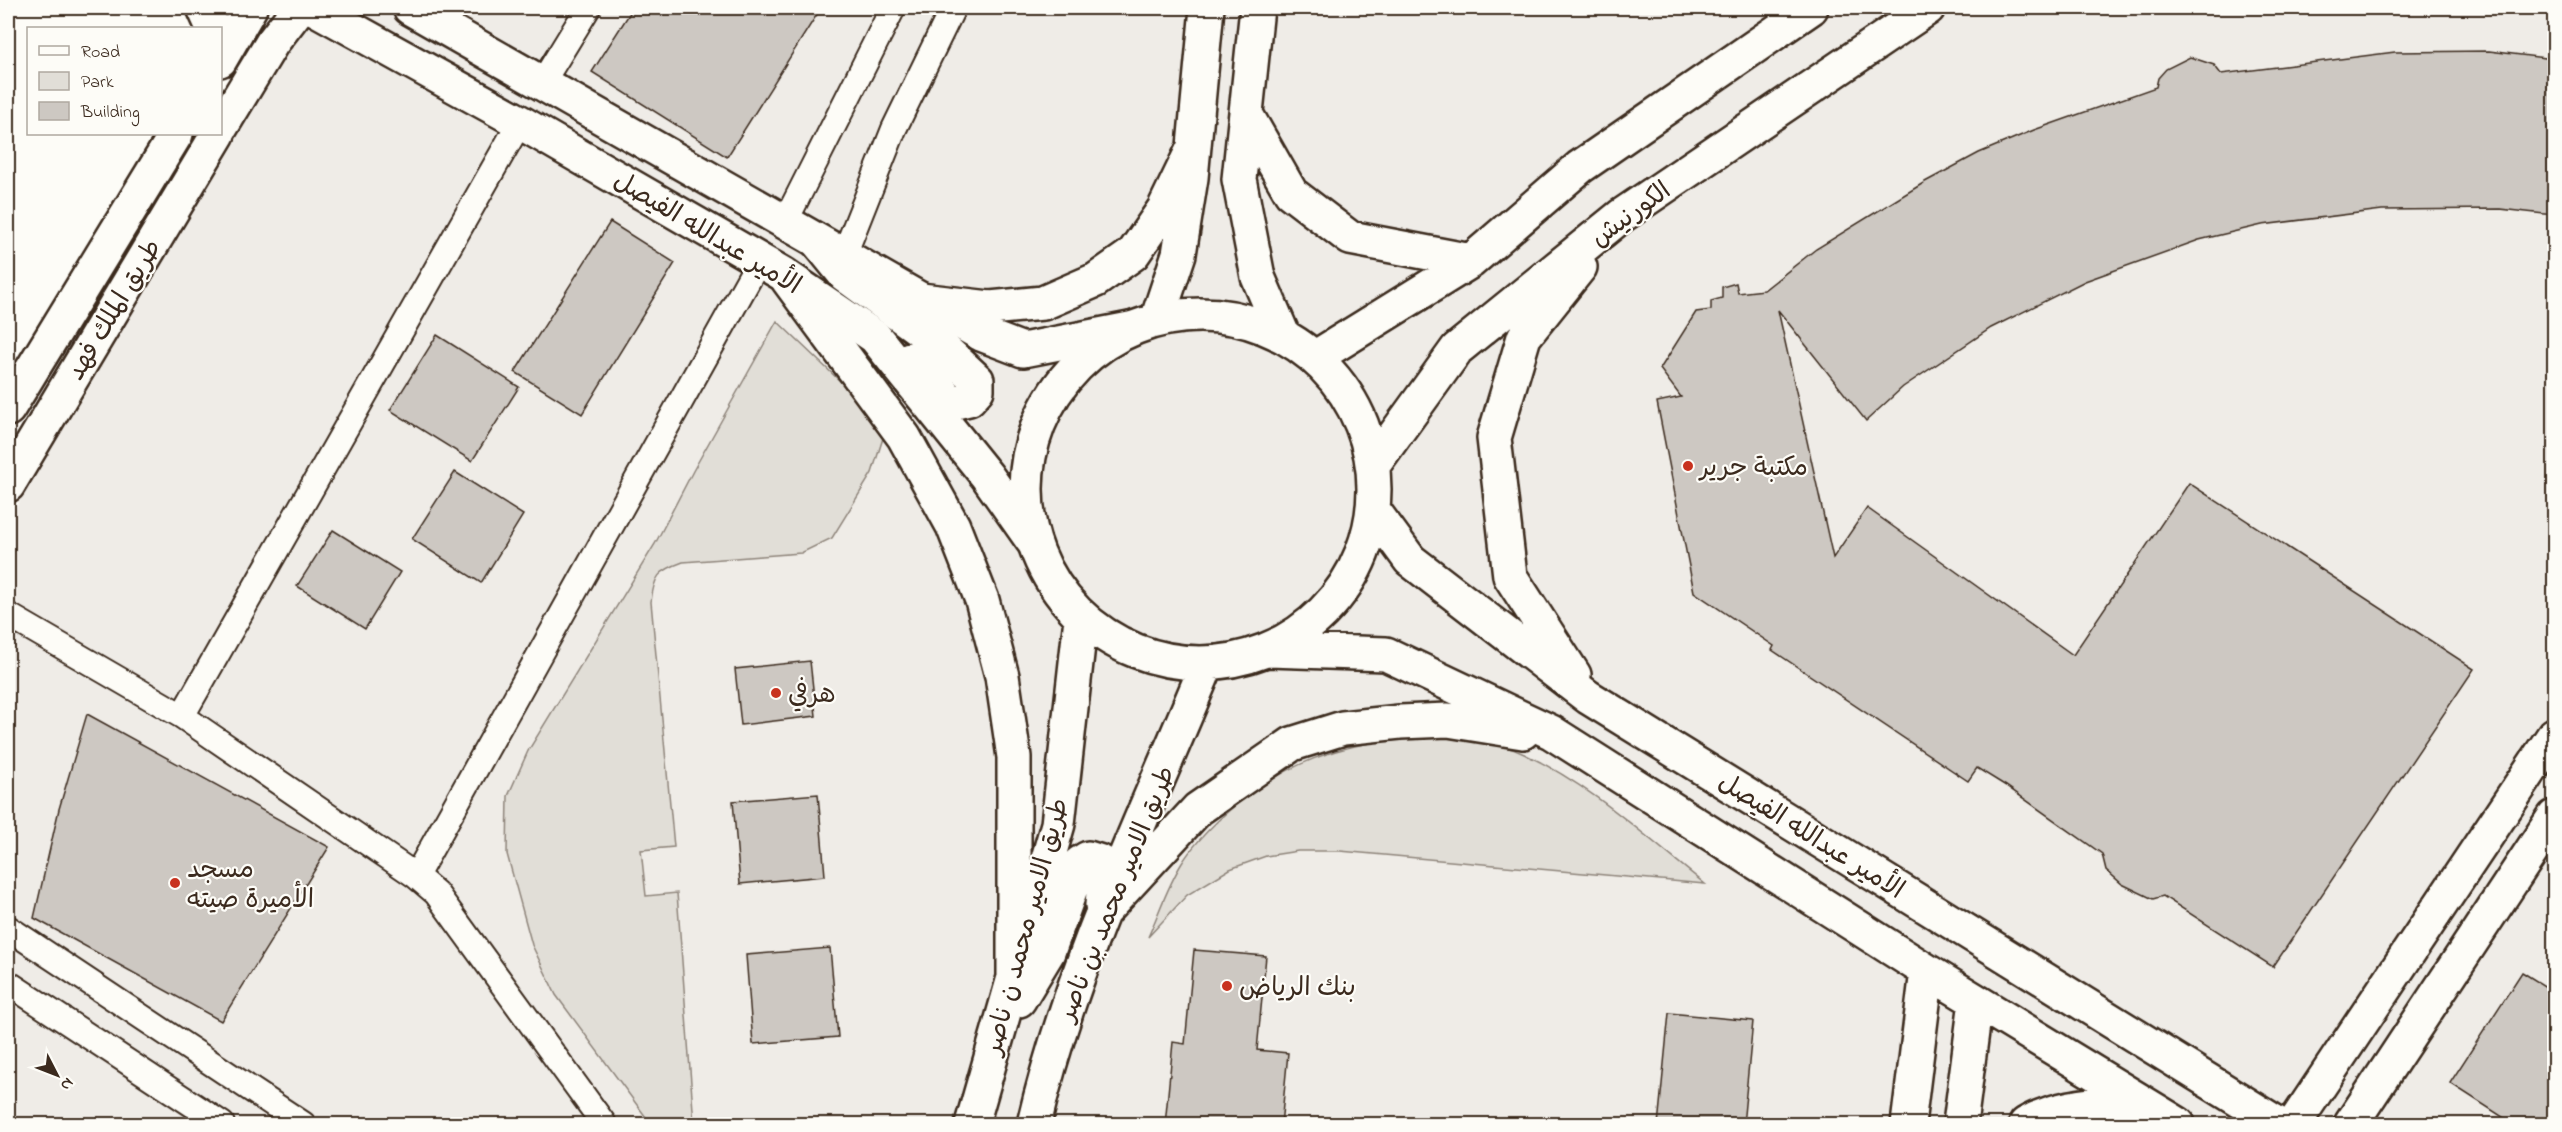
<svg xmlns="http://www.w3.org/2000/svg" width="2562" height="1132" viewBox="0 0 2562 1132" font-family="'Indie Flower','Playpen Sans Arabic',sans-serif">
	<style>
		.built { fill: #efece7 }
		.green { fill: #e1ded7; stroke: #8e847a; stroke-width: 1.5 }
		.building { fill: #cdc8c2; stroke: #3b2a1e; stroke-width: 1.5 }
		.lines { fill: none; stroke-linecap: round; stroke-linejoin: round }
		.street-casing { stroke: #3b2a1e; stroke-width: 28 }
		.secondary-casing { stroke: #3b2a1e; stroke-width: 38 }
		.primary-casing { stroke: #3b2a1e; stroke-width: 38 }
		.street { stroke: #fdfcf7; stroke-width: 24 }
		.secondary { stroke: #fdfcf7; stroke-width: 33 }
		.primary { stroke: #fdfcf7; stroke-width: 33 }
		.poi-dot { fill: #c8321e; stroke: #fdfcf7; stroke-width: 2 }
		.labels { text-anchor: middle; stroke-width: 4.5; stroke-linejoin: round; paint-order: stroke }
		.street-label { font-size: 26px; fill: #3b2a1e; stroke: #fdfcf7 }
		.poi-label { font-size: 26px; fill: #3b2a1e; stroke: #fdfcf7; text-anchor: start }
	</style>
	<rect width="100%" height="100%" fill="#fdfcf7"/>
	<filter id="ink" filterUnits="userSpaceOnUse"><feTurbulence type="fractalNoise" baseFrequency=".0167" numOctaves="2"/><feDisplacementMap in="SourceGraphic" scale="12" xChannelSelector="R" yChannelSelector="G"/><feConvolveMatrix kernelMatrix="1 2 1 2 8 2 1 2 1" color-interpolation-filters="sRGB"/></filter>
	<g filter="url(#ink)">
		<!-- built -->
		<path class="built" d="M309 8H2554V1124H8V521Z"/>
		<!-- green -->
		<path class="green" d="M777 321 884 423 883 438 872 473 832 538 801 553 683 562C658 571 654 576 651 602L674 847 641 850 646 896 677 893 694 1124H651L556 995 532 945 507 854 508 796 528 751 655 544 693 471Z
			M1418 736C1452 738 1491 739 1522 753 1590 784 1647 838 1705 884L1340 851H1298L1266 856 1230 869 1187 895 1148 937C1159 913 1168 885 1182 863 1193 845 1209 829 1224 815 1282 763 1341 743 1418 736Z"/>
		<!-- building -->
		<path class="building" d="M633 8H821L727 157 592 72Z
			M2489 51 2554 59V215L2500 209 2382 210 2262 225 2199 240 2085 281 1991 328 1903 387 1866 421 1778 310 1833 558 1867 508 2073 655 2189 483 2474 669 2273 967 2163 896 2153 899 2122 884 2106 870 2102 854 2006 786 1977 768 1968 781 1772 650 1774 646 1694 592 1657 402 1681 397 1660 369 1696 312 1711 310V301L1722 298V287L1736 283 1738 293 1764 290 1816 249 1925 182 1979 153 2034 130 2156 87 2158 78 2166 69 2190 57 2214 65 2221 74 2395 52Z
			M610 222 675 263 582 414 515 372Z
			M437 335 519 387 472 461 390 410Z
			M455 472 523 515 481 583 412 539Z
			M333 530 400 572 365 629 297 586Z
			M810 661 816 716 741 725 735 669Z
			M87 714 329 847 221 1021 34 918 59 809Z
			M818 794 825 876 740 884 733 801Z
			M830 948 838 1037 753 1044 746 955Z
			M1194 950 1266 956 1257 1050 1288 1053 1281 1125H1165L1173 1042 1185 1044Z
			M2522 972 2554 992V1125H2515L2450 1083Z
			M1669 1013 1753 1021 1743 1125H1658Z"/>
		<g class="lines">
			<defs>
				<path id="street" d="M542 83 588 8
					M785 222 893 8
					M844 255 894 129 953 8
					M8 615 182 716 416 876 436 893 604 1124
					M182 716 520 122
					M416 876 759 261
					M8 928 303 1124
					M8 983 222 1124"/>
				<path id="secondary" d="M1257 8 1239 179 1258 277 1283 335
					M1247 116 1291 193 1350 238 1471 261
					M818 242 845 275 934 340 977 380V390L969 399 952 403 910 359
					M788 280 904 437 953 526 982 600 1002 676 1014 757V976
					M921 300 990 308 1043 303 1096 280 1133 254 1164 209 1194 147
					M1026 489a174 174 0 1 1 348 0a174 174 0 1 1-348 0Z
					M1157 320 1179 254 1191 178 1207 8
					M1316 357 1471 261 1580 167 1811 8
					M1374 464 1457 349 1621 216 1928 8
					M1374 511 1410 560 1588 697 2278 1124
					M1269 650 1386 654 1551 732 1927 971 2178 1124
					M1574 675 1510 576 1494 438 1524 337 1580 267
					M1102 913 1198 809 1292 744 1343 728 1400 722 1448 720 1523 732
					M1019 1000 1048 952 1080 863 1088 858 1101 862 1105 871 1102 905
					M972 1124 1058 824 1081 618
					M1034 1124C1071 965 1145 815 1207 664
					M1908 1124 1927 971
					M1960 1124 1976 1001
					M2026 1124C2057 1105 2101 1104 2137 1100
					M2294 1124 2554 735
					M2351 1124 2554 817"/>
				<path id="primary" d="M204 8 213 28
					M314 8 520 122 783 274 875 337 987 476 1032 540
					M410 8 981 334 1023 350 1130 329
					M220 60 250 8
					M220 129 272 43 299 8
					M8 409 176 134
					M8 485 218 134"/>
			</defs>
			<!-- street casing -->
			<use href="#street" class="street-casing"/>
			<!-- secondary casing -->
			<use href="#secondary" class="secondary-casing"/>
			<!-- primary casing -->
			<use href="#primary" class="primary-casing"/>
			<!-- street -->
			<use href="#street" class="street"/>
			<!-- secondary -->
			<use href="#secondary" class="secondary"/>
			<!-- primary -->
			<use href="#primary" class="primary"/>
		</g>
	</g>
	<!-- markers -->
	<g class="poi-dot">
		<circle cx="1688" cy="466" r="6"/>
		<circle cx="776" cy="693" r="6"/>
		<circle cx="175" cy="883" r="6"/>
		<circle cx="1227" cy="986" r="6"/>
	</g>
	<g class="labels">
		<!-- street labels -->
		<g class="street-label">
			<text transform="translate(1630 213) rotate(-36)" y="9">الكورنيش</text>
			<text transform="translate(708 232) rotate(31)" y="9">الأمير عبدالله الفيصل</text>
			<text transform="translate(113 309) rotate(-59)" y="9">طريق الملك فهد</text>
			<text transform="translate(1812 835) rotate(32)" y="9">الأمير عبدالله الفيصل</text>
			<text transform="translate(1115 893) rotate(-68)" y="9">طريق الامير محمد بن ناصر</text>
			<text transform="translate(1025 926) rotate(-75)" y="9">طريق الامير محمد ن ناصر</text>
		</g>
		<!-- poi labels -->
		<g class="poi-label">
			<text x="1700" y="475">مكتبة جرير</text>
			<text x="788" y="702">هرفي</text>
			<text x="187" y="877">مسجد<tspan x="187" dy="30">الأميرة صيته</tspan></text>
			<text x="1239" y="995">بنك الرياض</text>
		</g>
	</g>
	<!-- margin -->
	<rect width="2562" height="1132" fill="none" stroke="#fdfcf7" stroke-width="30"/>
	<rect x="15" y="15" width="2532" height="1102" fill="none" stroke="#3b2a1e" stroke-width="2" filter="url(#ink)"/>
	<!-- legend -->
	<rect x="27" y="27" width="195" height="108" fill="#fdfcf7" stroke="#afa8a0" stroke-width="1.5"/>
	<rect x="39" y="46" width="30" height="9" fill="#fdfcf7" stroke="#afa8a0" stroke-width="1.5"/>
	<text x="81" y="57" font-size="18" fill="#3b2a1e">Road</text>
	<rect x="39" y="72" width="30" height="18" fill="#e1ded7" stroke="#afa8a0" stroke-width="1.5"/>
	<text x="81" y="87" font-size="18" fill="#3b2a1e">Park</text>
	<rect x="39" y="102" width="30" height="18" fill="#cdc8c2" stroke="#afa8a0" stroke-width="1.5"/>
	<text x="81" y="117" font-size="18" fill="#3b2a1e">Building</text>
	<!-- north arrow -->
	<g transform="translate(57 1075) rotate(132)" stroke="#fdfcf7" stroke-width="4.5" paint-order="stroke">
	<path d="M0-4.5L10 22L0 15L-10 22Z" fill="#3b2a1e"/>
	<text y="-9" font-size="16" font-weight="bold" text-anchor="middle" fill="#3b2a1e">N</text>
	</g>
</svg>
